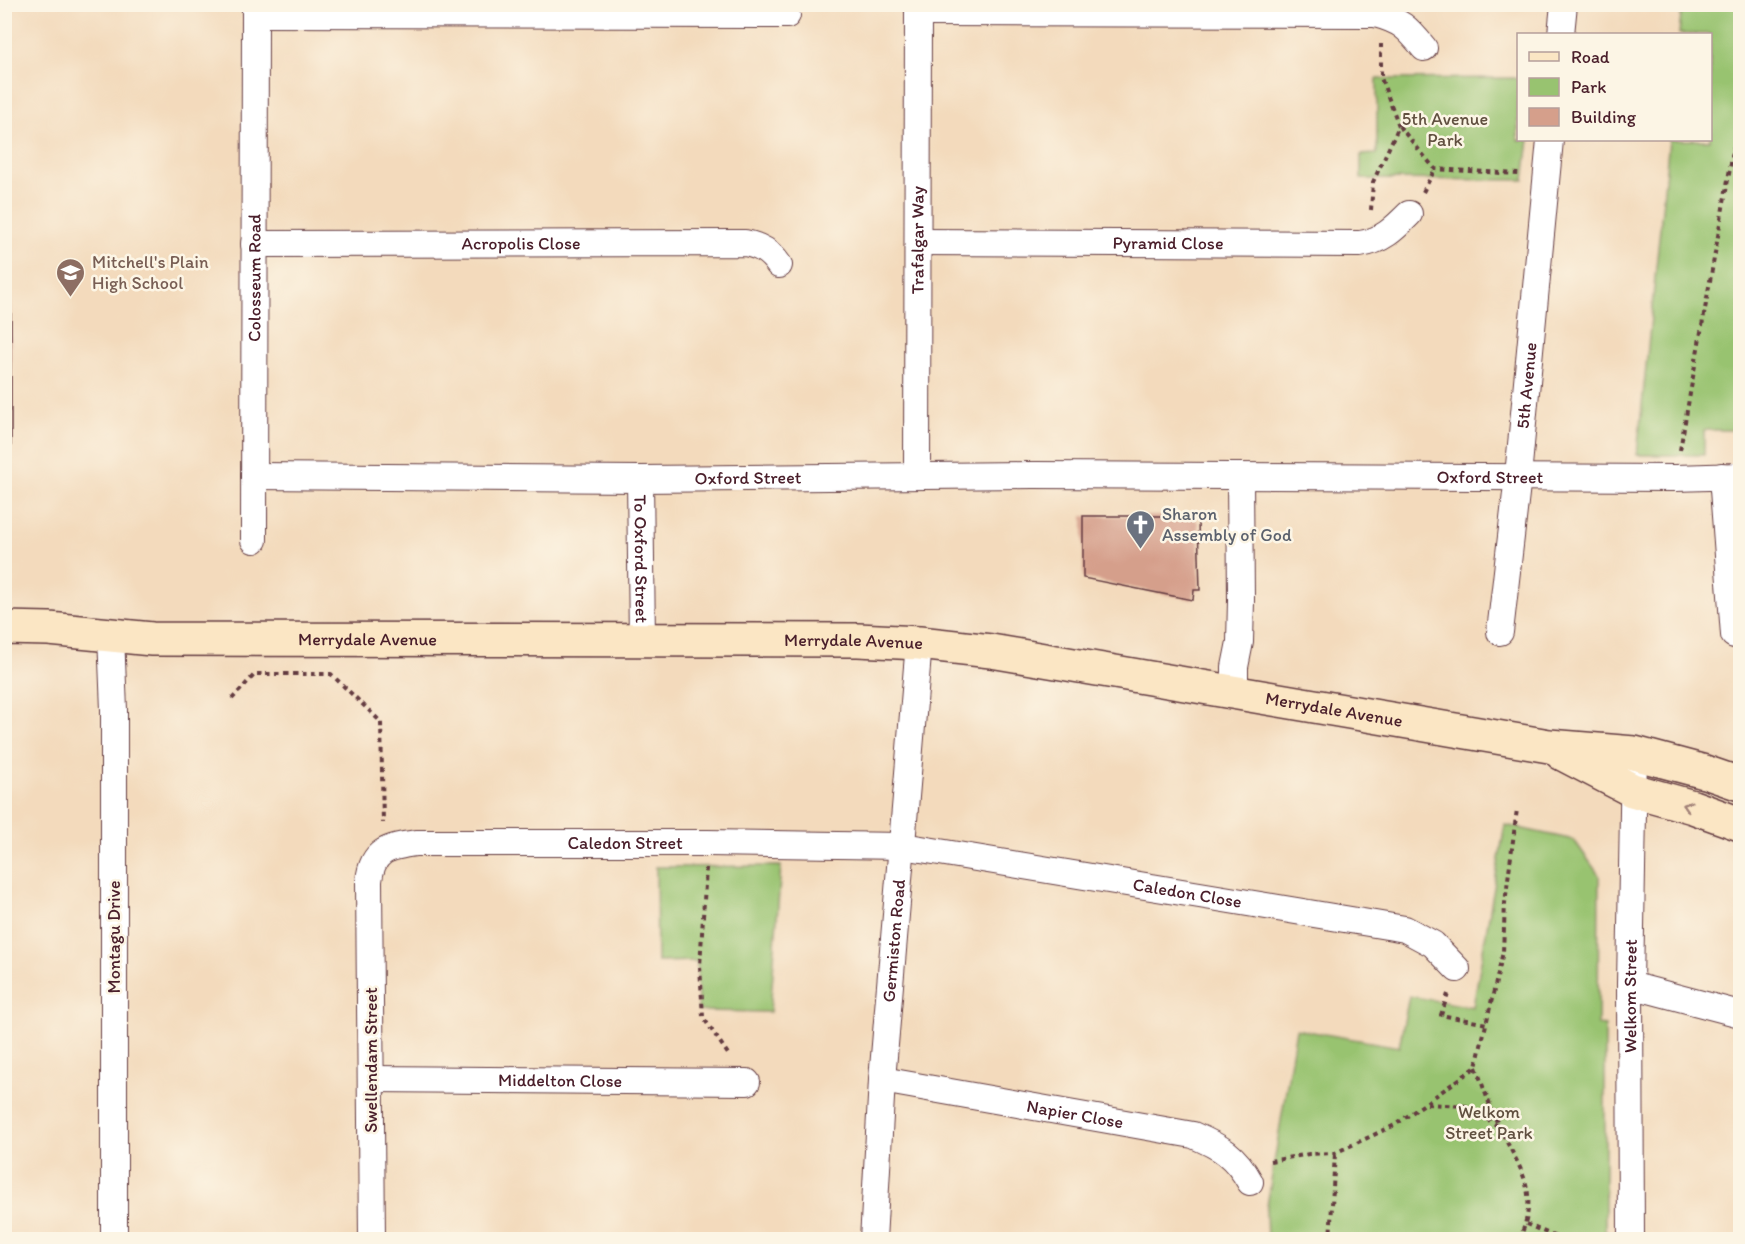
<svg xmlns="http://www.w3.org/2000/svg" width="1745" height="1244" viewBox="0 0 1745 1244" font-family="Itim,sans-serif">
	<style>
		.green { fill: #98c370; stroke: #71714e; stroke-width: 1.5 }
		.building { fill: #d59f8b }
		.lines { fill: none; stroke-linecap: round; stroke-linejoin: round }
		.street-casing { stroke: #633b41; stroke-width: 28 }
		.secondary-casing { stroke: #633b41; stroke-width: 36 }
		.path { stroke: #633b41; stroke-width: 4; stroke-dasharray: 4.5 4.5; stroke-linecap: butt }
		.street { stroke: #fff; stroke-width: 26 }
		.secondary { stroke: #fbe6c4; stroke-width: 33 }
		.oneway { stroke: #a28278 }
		.labels { text-anchor: middle; stroke-width: 5; stroke-linejoin: round; paint-order: stroke }
		.park-label { font-size: 18px; fill: #615040; stroke: #fcf5e5 }
		.street-label { font-size: 18px; fill: #4a1f2b; stroke: #fcf5e5 }
		.education-label { font-size: 18px; fill: #785e54; stroke: #fcf5e5; text-anchor: start }
		.worship-label { font-size: 18px; fill: #5b616d; stroke: #fcf5e5; text-anchor: start }
	</style>
	<rect width="100%" height="100%" fill="#fcf5e5"/>
	<filter id="ink" filterUnits="userSpaceOnUse"><feTurbulence type="fractalNoise" baseFrequency=".0167" numOctaves="2"/><feDisplacementMap in="SourceGraphic" scale="12" xChannelSelector="R" yChannelSelector="G"/><feConvolveMatrix kernelMatrix="1 2 1 2 8 2 1 2 1" color-interpolation-filters="sRGB"/></filter>
	<filter id="wash" filterUnits="userSpaceOnUse"><feTurbulence type="fractalNoise" baseFrequency=".008" numOctaves="4" result="noise"/><feDisplacementMap in="SourceGraphic" scale="24" xChannelSelector="R" yChannelSelector="G"/><feGaussianBlur stdDeviation="1.35" result="paint"/><feColorMatrix in="noise" values="0 0 0 0 0 0 0 0 0 0 0 0 0 0 0 0 0 1.4 0 .05"/><feComposite in="paint" operator="in"/></filter>
	<g filter="url(#wash)">
		<rect width="100%" height="100%" fill="#f3dabc"/>
		<!-- green -->
		<path class="green" d="M1682 5H1740V430H1704V455H1637L1669 140H1710V34H1679Z
			M1518 78V140H1529L1524 180 1361 179V155L1377 154V79Z
			M1505 825 1574 840 1599 875 1598 1025 1605 1026V1230L1611 1239H1267L1266 1212 1296 1029 1399 1047 1409 996 1473 1007Z
			M781 866 770 1012 698 1011 697 961 657 962 656 867Z"/>
		<g id="blocks">
			<!-- building -->
			<path class="building" d="M4 297H11V446H4Z
				M1083 516H1191L1198 522 1200 590H1194L1193 600 1083 578Z"/>
		</g>
	</g>
	<g filter="url(#ink)">
		<use href="#blocks" fill-opacity="0" stroke="#633b41" stroke-width="1.5"/>
		<g class="lines">
			<defs>
				<g id="street">
					<path d="M918 13 1375 14C1401 21 1407 27 1424 48"/>
					<path d="M255 14 787 15"/>
					<path d="M1561 34 1564 4"/>
					<path id="s1" d="M918 242 1360 244C1382 241 1394 229 1409 214"/>
					<path id="s2" d="M254 244 745 243C761 246 770 252 779 265"/>
					<path id="s3" d="M254 476 640 479 1034 475 1676 478 1740 476"/>
					<path id="s4" d="M917 476 918 4"/>
					<path d="M1722 476 1734 635"/>
					<path id="s5" d="M640 479 642 640"/>
					<path id="s6" d="M254 540 255 4"/>
					<path id="s7" d="M1500 632 1518 476 1550 140"/>
					<path d="M111 635 114 710V1240"/>
					<path d="M1235 693V667L1240 642 1241 600 1240 476"/>
					<path d="M1630 985 1740 1014"/>
					<path id="s8" d="M372 1079 747 1082"/>
					<path id="s9" d="M882 1080 1193 1135C1221 1147 1235 1155 1250 1182"/>
					<path id="s10" d="M372 1240 369 881C372 850 388 847 416 843H708L903 846 1405 929 1433 944 1457 969"/>
					<path id="s11" d="M873 1240 882 1080 919 643"/>
					<path id="s12" d="M1631 1240 1630 985 1634 753"/>
				</g>
				<g id="secondary">
					<path id="s13" d="M4 628 49 629 152 639 858 640 919 643 991 651 1549 746 1634 753 1705 772 1740 784"/>
					<path d="M1561 753 1632 790 1693 807 1740 824"/>
				</g>
			</defs>
			<!-- street casing -->
			<use href="#street" class="street-casing"/>
			<!-- secondary casing -->
			<use href="#secondary" class="secondary-casing"/>
			<!-- path -->
			<path class="path" d="M1399 126 1435 169 1519 174
				M1423 192 1435 169
				M1371 210 1373 182 1399 126 1381 78V44
				M1680 450 1740 112
				M232 699 255 674H331L381 722 383 823
				M706 868 700 966 703 1017 728 1054
				M1448 994 1441 1015 1487 1024
				M1476 1067C1483 1086 1489 1105 1498 1124 1518 1168 1542 1189 1519 1240
				M1427 1104 1466 1106 1498 1126
				M1270 1161 1309 1154 1335 1153 1395 1125 1476 1067 1503 952 1505 903 1517 809
				M1526 1224 1563 1240
				M1330 1240 1335 1153"/>
			<!-- street -->
			<use href="#street" class="street"/>
			<!-- secondary -->
			<use href="#secondary" class="secondary"/>
		</g>
		<!-- one-way arrows -->
		<defs><path id="oneway-chevron" d="M-2-3.5L2.5 0L-2 3.5" fill="none" stroke-width="1.6" stroke-linecap="round" stroke-linejoin="round" transform="scale(1.5)"/></defs>
		<use class="oneway" href="#oneway-chevron" transform="translate(1687 806) rotate(-163)"/>
	</g>
	<!-- icons -->
	<defs>
		<symbol id="school-pin" viewBox="-11 -11 22 30"><path d="M0 17L-7.5 6A9.5 9.5 0 1 1 7.5 6Z" fill="#8d6e63" stroke="#fcf5e5"/><path d="M0-5L7-2L0 1L-7-2ZM-4 1L0 2.5L4 1V4Q0 6-4 4Z" fill="#fff"/></symbol>
		<symbol id="church-pin" viewBox="-11 -11 22 30"><path d="M0 17L-7.5 6A9.5 9.5 0 1 1 7.5 6Z" fill="#6b7280" stroke="#fcf5e5"/><path d="M-1.2-6h2.4v3.5h3.3v2.4h-3.3V6h-2.4V-.1h-3.3v-2.4h3.3Z" fill="#fff"/></symbol>
	</defs>
	<g fill-rule="evenodd">
		<use href="#school-pin" x="54" y="256" width="33" height="45"/>
		<use href="#church-pin" x="1124" y="508" width="33" height="45"/>
	</g>
	<g class="labels">
		<!-- park labels -->
		<g class="park-label">
			<text x="1445" y="125">5th Avenue<tspan x="1445" dy="21">Park</tspan></text>
			<text x="1489" y="1118">Welkom<tspan x="1489" dy="21">Street Park</tspan></text>
		</g>
		<!-- street labels -->
		<g class="street-label">
			<text dy="6" stroke="none"><textPath href="#s4" startOffset="236">Trafalgar Way</textPath></text>
			<text dy="6" stroke="none"><textPath href="#s1" startOffset="250">Pyramid Close</textPath></text>
			<text dy="6" stroke="none"><textPath href="#s2" startOffset="267">Acropolis Close</textPath></text>
			<text dy="6" stroke="none"><textPath href="#s6" startOffset="262">Colosseum Road</textPath></text>
			<text dy="6" stroke="none"><textPath href="#s7" startOffset="248">5th Avenue</textPath></text>
			<text dy="6" stroke="none"><textPath href="#s3" startOffset="1236">Oxford Street</textPath></text>
			<text dy="6" stroke="none"><textPath href="#s3" startOffset="494">Oxford Street</textPath></text>
			<text dy="6" stroke="none"><textPath href="#s5" startOffset="80">To Oxford Street</textPath></text>
			<text dy="6" stroke="none"><textPath href="#s13" startOffset="364">Merrydale Avenue</textPath></text>
			<text dy="6" stroke="none"><textPath href="#s13" startOffset="850">Merrydale Avenue</textPath></text>
			<text dy="6" stroke="none"><textPath href="#s13" startOffset="1336">Merrydale Avenue</textPath></text>
			<text dy="6" stroke="none"><textPath href="#s10" startOffset="636">Caledon Street</textPath></text>
			<text dy="6" stroke="none"><textPath href="#s10" startOffset="1202">Caledon Close</textPath></text>
			<text transform="translate(114 937) rotate(-90)" y="6">Montagu Drive</text>
			<text dy="6" stroke="none"><textPath href="#s11" startOffset="300">Germiston Road</textPath></text>
			<text dy="6" stroke="none"><textPath href="#s12" startOffset="244">Welkom Street</textPath></text>
			<text transform="translate(371 1060) rotate(-90)" y="6">Swellendam Street</text>
			<text dy="6" stroke="none"><textPath href="#s8" startOffset="188">Middelton Close</textPath></text>
			<text dy="6" stroke="none"><textPath href="#s9" startOffset="196">Napier Close</textPath></text>
		</g>
		<!-- education labels -->
		<g class="education-label">
			<text x="92" y="268">Mitchell's Plain<tspan x="92" dy="21">High School</tspan></text>
		</g>
		<!-- worship labels -->
		<g class="worship-label">
			<text x="1162" y="520">Sharon<tspan x="1162" dy="21">Assembly of God</tspan></text>
		</g>
	</g>
	<!-- margin -->
	<rect width="1745" height="1244" fill="none" stroke="#fcf5e5" stroke-width="24"/>
	<!-- legend -->
	<rect x="1517" y="33" width="195" height="108" fill="#fcf5e5" stroke="#b59f9b" stroke-width="1.5"/>
	<rect x="1529" y="52" width="30" height="9" fill="#fbe6c4" stroke="#b59f9b" stroke-width="1.5"/>
	<text x="1571" y="63" font-size="18" fill="#4a1f2b">Road</text>
	<rect x="1529" y="78" width="30" height="18" fill="#98c370" stroke="#b59f9b" stroke-width="1.5"/>
	<text x="1571" y="93" font-size="18" fill="#4a1f2b">Park</text>
	<rect x="1529" y="108" width="30" height="18" fill="#d59f8b" stroke="#b59f9b" stroke-width="1.5"/>
	<text x="1571" y="123" font-size="18" fill="#4a1f2b">Building</text>
</svg>
